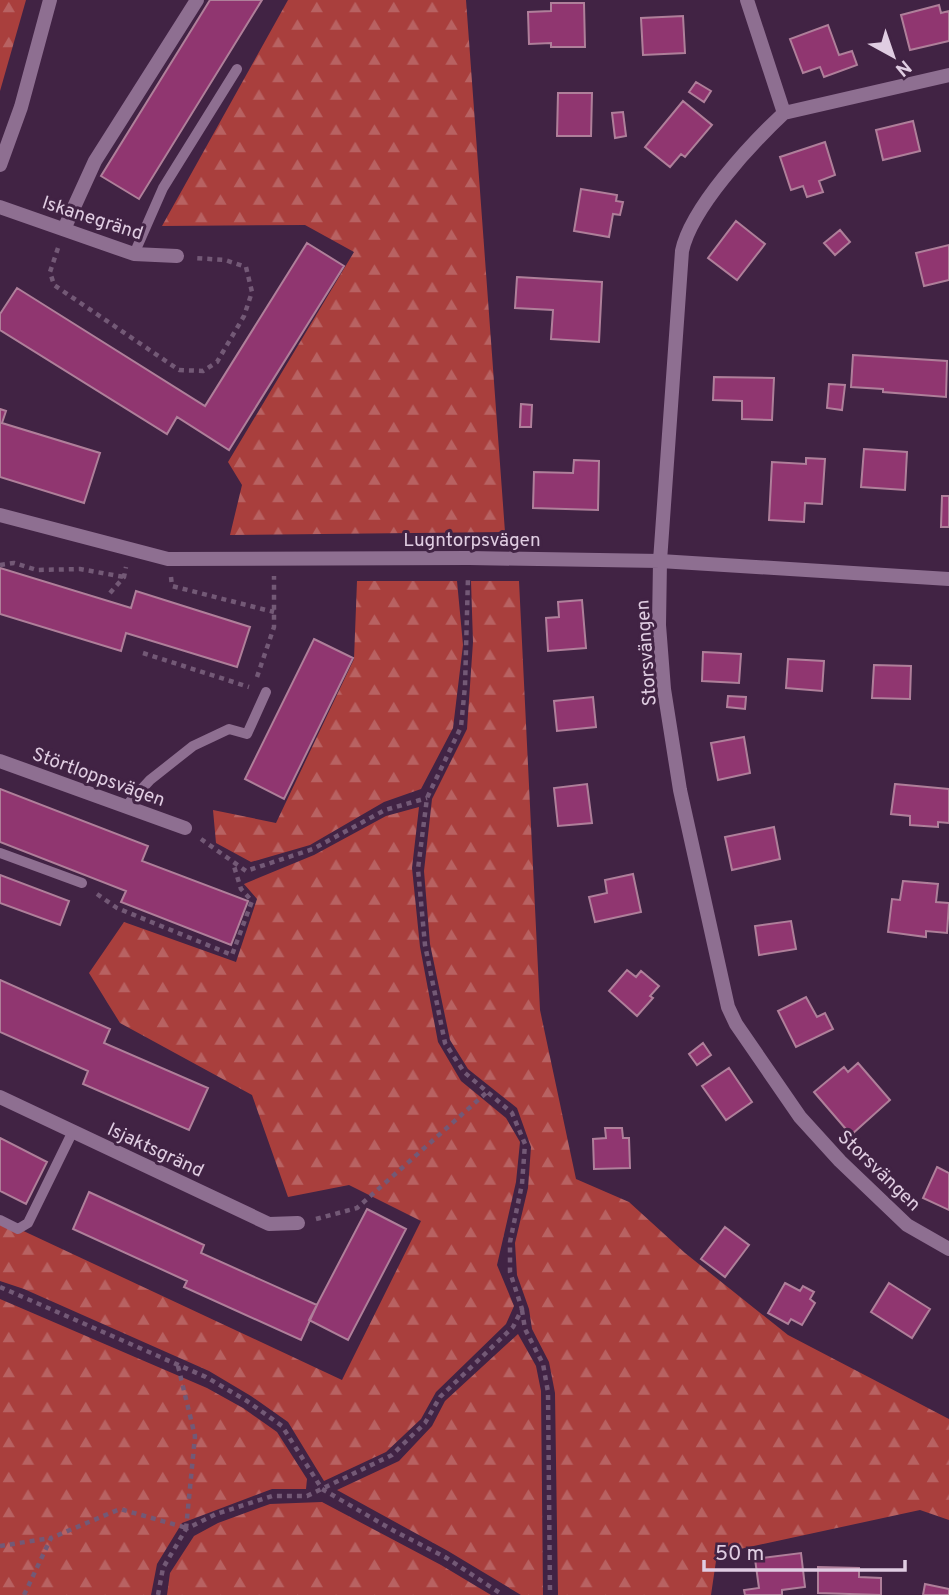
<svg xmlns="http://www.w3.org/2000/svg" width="949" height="1595" viewBox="0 0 949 1595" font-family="Overpass,sans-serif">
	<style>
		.forest { fill: url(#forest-firs) }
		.building { fill: #903670; stroke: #af7f9a; stroke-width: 2 }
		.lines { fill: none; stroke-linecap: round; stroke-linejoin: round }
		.path { stroke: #735976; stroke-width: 4.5; stroke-dasharray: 5 5; stroke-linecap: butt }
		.lane { stroke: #8e6f91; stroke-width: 10 }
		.street { stroke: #8e6f91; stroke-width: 14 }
		.labels { text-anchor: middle; stroke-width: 6; stroke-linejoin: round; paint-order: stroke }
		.street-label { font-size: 19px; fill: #e0cde2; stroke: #412344 }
	</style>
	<defs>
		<pattern id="forest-firs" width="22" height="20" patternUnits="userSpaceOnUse" patternTransform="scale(1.75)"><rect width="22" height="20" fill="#a93f3d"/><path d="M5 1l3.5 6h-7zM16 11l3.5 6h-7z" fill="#b86262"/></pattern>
	</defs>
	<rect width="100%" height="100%" fill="#412344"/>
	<!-- forest -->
	<path class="forest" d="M0 0H26L0 91Z
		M288 0H466L505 532 230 535 242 485 228 462 354 252 305 225 162 226Z
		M357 581H457L463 645 453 728 421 789 384 802 310 845 251 862 216 843 213 810 276 823 354 659Z
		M471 581H519L540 1010 576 1179 629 1202 685 1253 788 1335 949 1419V1520L920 1510 717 1554 711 1595H558L555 1393 549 1362 532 1329 529 1309 517 1275 515 1243 528 1188 531 1147 517 1108 468 1069 450 1040 430 944 424 871 432 799 467 729 473 642Z
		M419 807 412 868 420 947 438 1042 461 1081 506 1118 520 1142 516 1182 497 1265 514 1306 506 1324 436 1392 421 1419 386 1452 324 1481 288 1422 251 1396 209 1371 24 1289 0 1281V1220L342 1380 421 1221 349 1185 288 1197 252 1095 120 1023 89 973 124 922 236 962 257 899 244 884 314 855 386 816Z
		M0 1299 207 1388 243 1408 277 1432 307 1479 306 1489H272L182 1523 157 1564 151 1595H0Z
		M518 1334 536 1366 541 1391 543 1595H521L448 1551 337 1490 399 1461 432 1426 445 1401Z
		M322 1502 441 1565 491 1595H167L170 1573 194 1536 218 1523 270 1504Z"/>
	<!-- building -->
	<path class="building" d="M210 0H262L139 199 101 176Z
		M551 3H584L585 47H551V43L529 44 528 12 551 11Z
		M939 5 941 13 949 11V41L910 50 901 15Z
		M683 16 685 53 643 55 641 18Z
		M828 25 839 55 852 51 857 65 824 77 820 67 803 73 790 39Z
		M696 82 711 91 704 102 689 92Z
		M558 93H592L591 136H557Z
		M683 101 712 125 685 157 681 154 670 167 645 147Z
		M623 112 626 136 615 138 612 113Z
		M913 121 920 151 883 160 876 130Z
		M825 142 835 175 819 181 823 192 807 197 803 186 791 190 780 157Z
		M581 189 617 195 616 201 623 202 620 215 613 214 609 237 574 231Z
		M736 221 765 244 737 280 708 258Z
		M840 230 850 242 835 255 824 243Z
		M307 243 344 266 229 450 177 417 167 434 0 330V314L17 288 205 406Z
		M949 245V280L924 286 916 253Z
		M517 277 602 282 599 342 551 339 553 310 515 308Z
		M853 355 947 361 946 397 883 392V389L851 387Z
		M714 377 774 378 772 420 742 419V401L713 400Z
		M829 384 845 385 842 410 827 408Z
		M521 404 532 405 531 427H520Z
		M0 409 6 411 2 423 100 453 84 503 0 477Z
		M864 449 907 452 905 490 861 487Z
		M806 458 825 459 822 504 805 503 804 522 769 520 772 462 806 464Z
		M574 460 599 461 598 510 533 508 534 472 573 473Z
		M942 496H949V527H941Z
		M0 568 131 608 136 591 250 627 237 667 126 633 121 651 0 614Z
		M582 600 586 648 548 651 546 618 559 617 558 602Z
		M314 639 353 658 284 799 245 779Z
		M703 652 741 654 739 683 702 681Z
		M788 659 824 661 822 691 786 688Z
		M874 665 911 666 910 699 872 698Z
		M728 696 746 697 745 709 727 707Z
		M593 697 596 727 557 731 554 701Z
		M744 737 750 773 718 780 711 743Z
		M587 784 592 823 558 826 554 788Z
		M895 784 949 789V823L938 822V827L910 825V816L891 814Z
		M0 789 148 846 142 861 248 901 231 945 121 902 126 891 0 842Z
		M774 827 780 859 732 870 725 837Z
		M633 874 641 912 595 922 589 897 607 893 605 880Z
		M0 875 69 901 60 925 0 903Z
		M903 881 938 884 936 902 949 903 947 933 926 931V937L888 932 892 899 900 900Z
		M791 921 796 949 759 955 755 926Z
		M627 970 636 977 641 971 659 986 650 996 653 998 637 1016 609 991Z
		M0 980 110 1029 104 1043 208 1088 189 1130 83 1084 88 1071 0 1032Z
		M806 997 817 1017 825 1013 833 1029 796 1047 778 1011Z
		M703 1043 711 1055 697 1065 689 1054Z
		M858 1063 890 1100 851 1135 814 1092 844 1067 848 1072Z
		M729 1068 752 1102 726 1120 702 1086Z
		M605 1128H622L623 1138H629L630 1168 594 1169 593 1139 606 1138Z
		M0 1138 47 1162 26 1204 0 1191Z
		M937 1167 949 1173V1210L923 1198Z
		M89 1192 204 1245 201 1253 317 1305 301 1340 184 1287 187 1281 73 1229Z
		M367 1209 406 1229 348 1340 309 1320Z
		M725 1227 749 1245 725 1277 701 1259Z
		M785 1283 800 1291 803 1286 814 1292 810 1299 815 1303 802 1325 791 1319 788 1324 768 1313Z
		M889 1283 930 1309 912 1338 871 1312Z
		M801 1553 805 1587 782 1590V1595H745L744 1590 759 1588 755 1559Z
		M818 1567 859 1568V1577L881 1578V1595L818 1593Z
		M925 1584 949 1589V1595H923Z"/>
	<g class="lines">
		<!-- path -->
		<path class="path" d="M58 248 50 272 54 285 179 370 203 371 217 362 244 316 252 292 246 267 225 260 195 258
			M0 565 14 563 37 570 80 569 124 577
			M171 577 172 586 274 612
			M110 593 124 577 126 567
			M143 653 249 687
			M257 677 274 627V576
			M201 839 246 871 313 849 385 810 427 798
			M97 894 117 908 232 955 252 901 241 889 233 863
			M316 1219 357 1208 486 1093
			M0 1287 206 1377 247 1401 282 1426 322 1489 396 1532 445 1557 503 1595
			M522 1310 525 1329 543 1364 548 1392 550 1595
			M178 1366 195 1436 186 1529
			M0 1546 51 1538
			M24 1595 51 1538 120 1509 187 1528
			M158 1595 163 1568 186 1529 216 1514 272 1496H307L392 1455 425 1423 440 1397 513 1327 522 1309 510 1272V1242L522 1184 525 1144 512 1113 464 1072 445 1043 425 945 418 869 427 798 461 727 465 686 468 577"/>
		<!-- lane -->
		<path class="lane" d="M134 254 163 188 237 69
			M127 805 150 780 193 746 229 729 247 734 266 692
			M0 853 82 883
			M0 1220 18 1229 28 1223 73 1131"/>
		<!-- street -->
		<path class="street" d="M747 0 784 113C751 144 691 208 682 251L660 561 659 625 664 689 680 790 728 1007 736 1024 800 1117 840 1161 907 1225 949 1249
			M784 113 949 75
			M0 165 21 107 50 0
			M0 207 134 254 177 256
			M64 229 95 161 197 0
			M0 515 168 559 469 558 660 561 949 579
			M0 761 185 828
			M0 1097 269 1224 298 1223"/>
	</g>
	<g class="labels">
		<!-- street labels -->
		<g class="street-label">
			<text transform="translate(93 217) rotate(18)" y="7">Iskanegränd</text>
			<text x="472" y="546">Lugntorpsvägen</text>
			<text transform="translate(645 653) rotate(-94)" y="7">Storsvängen</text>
			<text transform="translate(99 776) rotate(20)" y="7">Störtloppsvägen</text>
			<text transform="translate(156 1149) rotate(25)" y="7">Isjaktsgränd</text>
			<text transform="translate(880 1170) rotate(44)" y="7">Storsvängen</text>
		</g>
	</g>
	<!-- north arrow -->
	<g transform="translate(893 56) rotate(140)" stroke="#412344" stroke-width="5" paint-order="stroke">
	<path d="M0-5L12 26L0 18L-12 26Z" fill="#e0cde2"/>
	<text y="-10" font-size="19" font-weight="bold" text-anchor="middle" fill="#e0cde2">N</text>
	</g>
	<!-- scale -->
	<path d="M704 1560v10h201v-10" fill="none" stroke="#e0cde2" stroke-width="3.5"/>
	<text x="715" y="1560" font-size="21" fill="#e0cde2" stroke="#412344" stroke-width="5" paint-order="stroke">50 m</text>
</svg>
